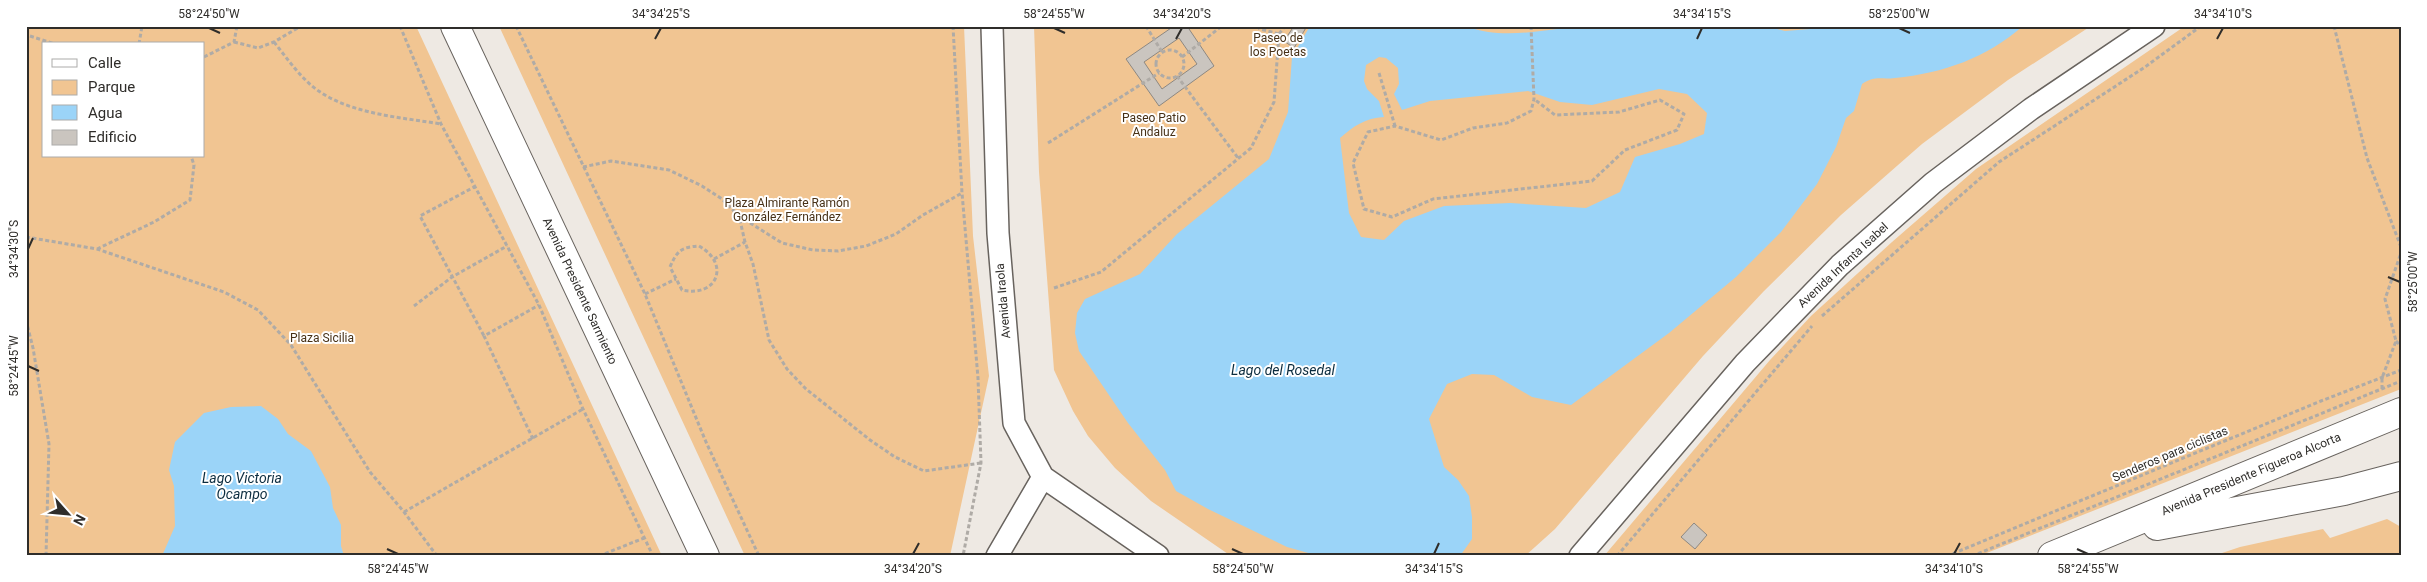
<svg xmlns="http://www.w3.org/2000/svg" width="2427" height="582" viewBox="0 0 2427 582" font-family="Roboto,sans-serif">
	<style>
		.green { fill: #f1c592; fill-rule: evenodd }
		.water { fill: #9bd4f8; fill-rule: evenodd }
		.building { fill: #cac5bf; stroke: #8d8882; fill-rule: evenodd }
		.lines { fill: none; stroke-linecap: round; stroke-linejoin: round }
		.street-casing { stroke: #68635e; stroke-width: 24 }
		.secondary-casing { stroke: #68635e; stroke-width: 30 }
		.primary-casing { stroke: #68635e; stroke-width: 30 }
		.path { stroke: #afaba6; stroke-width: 3; stroke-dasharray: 4 2.5; stroke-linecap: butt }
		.street { stroke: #fff; stroke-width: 21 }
		.secondary { stroke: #fff; stroke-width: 28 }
		.primary { stroke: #fff; stroke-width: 28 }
		.ticks { fill: none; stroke: #2f2d2a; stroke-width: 2 }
		.labels { text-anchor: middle; stroke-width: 4; stroke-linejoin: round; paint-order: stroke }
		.park-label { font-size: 12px; fill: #473117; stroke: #fff }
		.street-label { font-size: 12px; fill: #2f2d2a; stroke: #fff }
		.water-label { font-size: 14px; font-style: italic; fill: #0b2c3f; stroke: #fff }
		.neatline { fill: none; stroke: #2f2d2a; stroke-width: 2 }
		.ticks-label { font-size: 12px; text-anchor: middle; fill: #2f2d2a }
	</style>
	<rect width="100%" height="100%" fill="#eee9e3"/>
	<!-- green -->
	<path class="green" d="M26 26H416L662 556H26ZM44 44H204V156H44Z
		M499 26H964L973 236 989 376 950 556H745Z
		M1034 26H2091L2008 80 1922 144 1841 215 1764 291 1703 356 1555 529 1525 556H1231L1151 501 1115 468 1088 436 1073 411 1054 370 1039 172Z
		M2185 26H2401V389L1979 556H1604L1770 360 1811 316 1892 242 1976 169Z
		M2387 519 2401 527V556H2213L2240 547 2323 529 2330 538Z"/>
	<!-- water -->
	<path class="water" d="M1310 26H1466C1506 42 1550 27 1590 26 1649 25 1707 26 1765 26L1785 31 1848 26H2023C1986 58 1944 73 1895 78 1880 80 1876 75 1862 84L1854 111 1846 118 1836 147 1817 184 1781 232 1736 277 1669 333 1571 405 1532 397 1494 375 1472 374 1447 384 1429 419 1444 467 1458 480 1469 496 1472 517V539L1460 556H1319L1287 547 1208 509 1176 491 1165 470 1128 423 1079 351 1075 333 1077 313 1085 299 1140 274 1177 234 1269 159 1288 112 1292 57ZM1379 57 1386 58 1398 68 1399 84 1394 94 1402 110 1430 101 1528 91 1560 102 1592 105 1659 89 1687 94 1707 113 1704 134 1680 144 1635 157 1620 192 1586 208 1510 203 1444 206 1404 221 1384 240 1361 237 1349 213 1340 138C1354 126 1365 118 1384 117L1379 101 1367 89 1364 81 1366 65Z
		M261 406 278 419 288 434 311 451 330 487 333 508 341 525V546L344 556H162L175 526 174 486 169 470 175 442 204 413 231 407Z"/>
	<!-- building -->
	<path class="building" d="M1174 26H1187L1214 66 1159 106 1126 59ZM1179 38 1197 64 1162 89 1144 62Z
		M1294 26H1307L1294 48 1284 41Z
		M1694 523 1707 535 1695 549 1681 537Z"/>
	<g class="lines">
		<defs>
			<path id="street" d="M992 26 998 233 1014 423 1043 477 1158 556
				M997 556 1043 477
				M1580 556 1745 363 1840 265 1933 183 2031 109 2154 26"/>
			<path id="secondary" d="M2157 526 2344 491 2401 476
				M2052 556 2401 412"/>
			<path id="primary" d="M455 26 705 556"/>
		</defs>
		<!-- street casing -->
		<use href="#street" class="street-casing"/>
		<!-- secondary casing -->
		<use href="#secondary" class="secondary-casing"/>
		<!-- primary casing -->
		<use href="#primary" class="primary-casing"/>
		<!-- path -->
		<path class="path" d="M400 26 441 124 539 305 583 409 653 556
			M516 26 645 294 706 442 759 556
			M953 26 962 193 978 378 981 463 963 556
			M1146 26 1162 52
			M1257 26 1260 29 1279 34
			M1531 26 1534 99 1531 111 1507 123 1473 128 1441 140 1395 126 1368 132 1353 163 1364 209 1392 217 1433 199 1592 181 1625 150 1677 130 1684 114 1660 100 1619 112 1555 115 1534 99
			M2334 26 2367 158 2401 247
			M30 36 55 44
			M234 42 258 48 274 42 301 26
			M274 42C286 57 297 73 312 86 346 114 399 117 441 124
			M139 44 142 26
			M1156 64a14 14 0 1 1 28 0a14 14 0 1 1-28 0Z
			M204 57 234 42 237 26
			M1182 57 1222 26
			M1379 73 1395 126
			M1177 76 1238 158
			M1048 143 1159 73
			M583 167 611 161 669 170 702 186 722 199 739 216 745 242 753 264 769 340 787 369 806 389 870 440 895 457 924 471 981 463
			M476 186 420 216 484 336
			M739 216 782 243 813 250 838 251 866 246 896 234 923 215 962 193
			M26 237 97 249 224 292 258 310 291 345 370 472 404 512 437 556
			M699 246C731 264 717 298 682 290L670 267C677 251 681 247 699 246Z
			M97 249 154 222 190 200 194 165 191 156
			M714 259 745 242
			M1054 288 1101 272 1251 148 1274 102 1279 34 1285 26
			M645 294 676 279
			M414 306 452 277 507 246
			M1822 316 1999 162 2145 67 2201 26
			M26 320 33 348 49 444 46 556
			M2396 341 2401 346
			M2382 389V378L2396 341 2385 299 2401 253
			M533 439 484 336 539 305
			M404 512 583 409
			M599 556 644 538
			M1617 556 1812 326
			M1947 556 2321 401 2401 370
			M1972 556 2401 381"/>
		<!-- street -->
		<use href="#street" class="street"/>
		<!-- secondary -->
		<use href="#secondary" class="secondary"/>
		<!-- primary -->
		<use href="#primary" class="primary"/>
	</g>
	<!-- ticks -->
	<path class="ticks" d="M209 28 220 33M1054 28 1065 33M1899 28 1910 33M655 39 661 28M1176 39 1182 28M1697 39 1702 28M2217 39 2223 28M28 249 33 238M2388 277 2400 282M28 366 39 371M387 549 398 554M1232 549 1243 554M2077 549 2088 554M913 554 919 543M1434 554 1439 543M1954 554 1960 543"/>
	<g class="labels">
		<!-- park labels -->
		<g class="park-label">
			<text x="1278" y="42">Paseo de<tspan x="1278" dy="14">los Poetas</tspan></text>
			<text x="1154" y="122">Paseo Patio<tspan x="1154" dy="14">Andaluz</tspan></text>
			<text x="787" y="207">Plaza Almirante Ramón<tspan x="787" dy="14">González Fernández</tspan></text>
			<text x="322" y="342">Plaza Sicilia</text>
		</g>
		<!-- street labels -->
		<g class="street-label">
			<text transform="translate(1843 265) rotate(-43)" y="4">Avenida Infanta Isabel</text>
			<text transform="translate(580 291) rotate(65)" y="4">Avenida Presidente Sarmiento</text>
			<text transform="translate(1003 301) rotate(-95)" y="4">Avenida Iraola</text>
			<text transform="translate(2170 454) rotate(-23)" y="4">Senderos para ciclistas</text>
			<text transform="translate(2251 474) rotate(-23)" y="4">Avenida Presidente Figueroa Alcorta</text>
		</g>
		<!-- water labels -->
		<g class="water-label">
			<text x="1283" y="375">Lago del Rosedal</text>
			<text x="242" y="483">Lago Victoria<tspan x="242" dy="16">Ocampo</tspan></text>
		</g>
	</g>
	<!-- border -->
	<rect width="2427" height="582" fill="none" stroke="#ffffff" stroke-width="55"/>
	<!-- legend -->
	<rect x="42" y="42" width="162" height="115" fill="#ffffff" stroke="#acabaa"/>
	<rect x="52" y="59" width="25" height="8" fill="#ffffff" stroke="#acabaa"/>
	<text x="88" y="68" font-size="15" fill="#2f2d2a">Calle</text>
	<rect x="52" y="80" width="25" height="15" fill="#f1c592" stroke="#acabaa"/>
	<text x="88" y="92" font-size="15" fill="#2f2d2a">Parque</text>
	<rect x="52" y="105" width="25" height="15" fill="#9bd4f8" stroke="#acabaa"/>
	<text x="88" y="118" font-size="15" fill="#2f2d2a">Agua</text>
	<rect x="52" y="130" width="25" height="15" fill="#cac5bf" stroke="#acabaa"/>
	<text x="88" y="142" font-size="15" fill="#2f2d2a">Edificio</text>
	<!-- north arrow -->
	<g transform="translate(68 514) rotate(117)" stroke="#ffffff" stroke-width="4" paint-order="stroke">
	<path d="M0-4L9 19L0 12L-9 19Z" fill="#2f2d2a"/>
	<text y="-8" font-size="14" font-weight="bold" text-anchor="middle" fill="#2f2d2a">N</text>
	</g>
	<rect x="28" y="28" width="2372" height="526" class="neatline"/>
	<g class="ticks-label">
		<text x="209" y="18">58°24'50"W</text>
		<text x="661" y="18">34°34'25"S</text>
		<text x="1054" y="18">58°24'55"W</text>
		<text x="1182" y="18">34°34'20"S</text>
		<text x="1702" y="18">34°34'15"S</text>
		<text x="1899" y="18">58°25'00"W</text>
		<text x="2223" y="18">34°34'10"S</text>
		<text transform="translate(14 249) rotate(-90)" y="4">34°34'30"S</text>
		<text transform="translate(2413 282) rotate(-90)" y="4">58°25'00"W</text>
		<text transform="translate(14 366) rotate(-90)" y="4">58°24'45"W</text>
		<text x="398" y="573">58°24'45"W</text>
		<text x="913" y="573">34°34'20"S</text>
		<text x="1243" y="573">58°24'50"W</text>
		<text x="1434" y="573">34°34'15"S</text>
		<text x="1954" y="573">34°34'10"S</text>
		<text x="2088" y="573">58°24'55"W</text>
	</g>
</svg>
